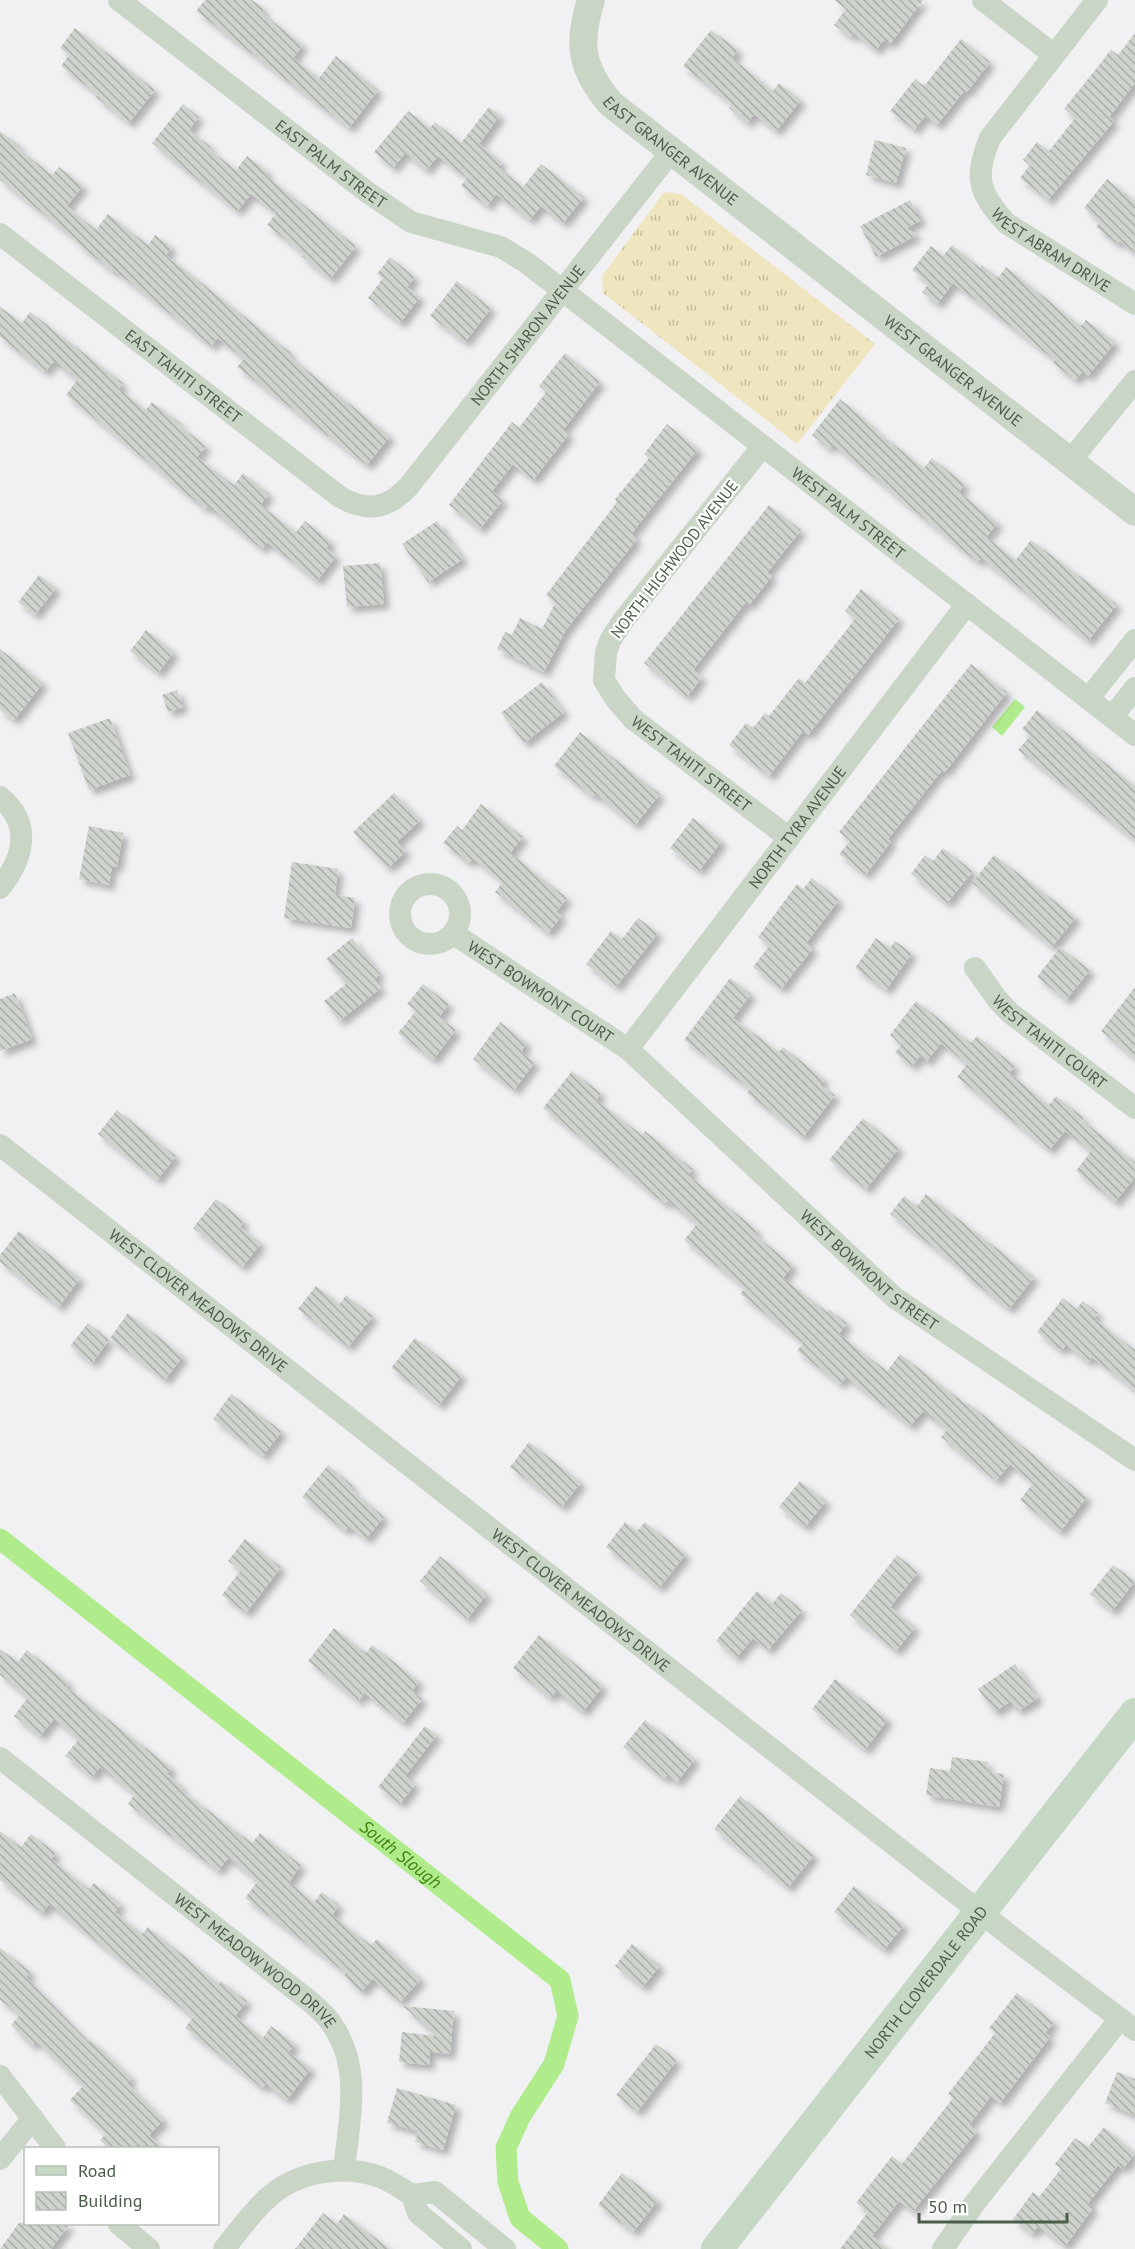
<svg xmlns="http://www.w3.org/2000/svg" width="1135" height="2249" viewBox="0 0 1135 2249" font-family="'PT Sans',sans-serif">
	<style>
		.grass { fill: url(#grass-tufts) }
		.water { fill: #b1ec8c }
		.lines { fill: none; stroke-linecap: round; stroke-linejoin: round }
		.canal { stroke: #b1ec8c; stroke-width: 21 }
		.building { fill: url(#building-back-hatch); filter: url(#shadow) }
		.minor { stroke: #c9d6c6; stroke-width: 22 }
		.tertiary { stroke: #c9d6c6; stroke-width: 28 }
		.secondary { stroke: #c4d8c3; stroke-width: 32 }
		.labels { text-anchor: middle; stroke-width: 4.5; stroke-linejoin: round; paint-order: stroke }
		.street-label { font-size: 16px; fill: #4a5d48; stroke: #fff }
		.water-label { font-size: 18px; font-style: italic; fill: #3c840e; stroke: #fff }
	</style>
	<defs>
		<pattern id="grass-tufts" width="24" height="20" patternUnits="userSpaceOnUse" patternTransform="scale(1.5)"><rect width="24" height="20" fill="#efe5bf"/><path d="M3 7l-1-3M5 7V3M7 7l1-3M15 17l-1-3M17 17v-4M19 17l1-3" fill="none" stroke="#c4bd9d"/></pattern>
		<pattern id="building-back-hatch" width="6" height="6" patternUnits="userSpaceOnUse" patternTransform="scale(1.5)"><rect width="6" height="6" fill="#ced4cd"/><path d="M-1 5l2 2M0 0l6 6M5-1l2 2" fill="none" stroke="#a9afa8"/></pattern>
		<filter id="shadow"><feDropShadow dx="5.5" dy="5.5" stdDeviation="3" flood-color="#0004"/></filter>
	</defs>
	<rect width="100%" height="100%" fill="#f1f0f2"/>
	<!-- grass -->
	<path class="grass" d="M664 192 681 194 875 344 797 444 603 293 602 276Z"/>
	<!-- water -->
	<path class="water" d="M1015 699 1025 707 1002 736 992 727Z"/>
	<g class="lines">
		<!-- canal -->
		<path class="canal" id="s1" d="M0 1539 560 1980 568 2016 554 2064 520 2117 506 2148 508 2182 520 2218 558 2249"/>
	</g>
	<!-- building -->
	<path class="building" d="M205 0H252L264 9 262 13 303 45 293 58 319 78 336 56 378 90 349 128 196 11Z
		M834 0H923L890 44 884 40 876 50 854 33 851 37 834 25 846 9Z
		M75 28 155 90 129 123 96 97 98 95 61 66 69 55 60 48Z
		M711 30 738 50 732 58 773 91 779 83 801 100 776 131 754 114 747 123 729 108 732 104 683 66Z
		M1135 33V83L1109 117 1114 121 1048 200 1020 178 1030 165 1023 160 1037 142 1049 151 1075 118 1064 109 1111 50 1118 55Z
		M961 39 990 62 967 92 965 90 937 125 925 116 914 130 890 111 915 79 924 86Z
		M183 104 199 117 189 130 211 147 209 149 236 170 247 156 268 172 265 175 356 246 330 279 301 256 304 254 267 225 276 213 251 194 237 211 152 143Z
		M489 107 500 115 479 144 502 162 498 167 523 187 541 164 584 197 563 223 541 206 530 220 496 194 487 206 461 186 467 178 438 156 426 170 405 153 393 168 374 152 408 111 430 128 435 122 461 143Z
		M0 131 20 146 18 148 52 175 59 167 83 186 67 206 96 230 108 214 148 245 155 235 172 247 166 255 291 353 289 356 390 436 367 465 237 367 244 359 218 338 211 346 114 270 113 272 76 242 77 240 0 180Z
		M875 140 906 148 896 183 866 175Z
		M1107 179 1135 201V253L1120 241 1117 244 1096 227 1100 222 1084 208Z
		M910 200 921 220 907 228 917 235 876 257 860 226Z
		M952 245 980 268 982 265 998 278 1006 267 1081 326 1086 320 1115 342 1088 376 1082 372 1075 380 1053 363 1055 360 953 283 937 304 922 292 929 283 912 270 931 246 943 256Z
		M390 257 415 277 407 287 420 297 400 323 368 298 383 278 377 274Z
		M457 281 491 308 465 342 430 316Z
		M0 307 22 323 30 312 123 383 119 389 146 410 152 402 180 423 179 425 206 446 197 457 234 485 243 473 269 494 260 505 296 532 305 521 331 542 326 548 336 556 317 581 267 542 262 549 207 506 205 509 66 395 77 380 54 361 45 372 0 337Z
		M565 353 600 382 563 430 569 434 533 480 513 464 492 491 503 500 480 529 449 505 512 422 519 428 546 392 539 386Z
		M840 399 876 429 875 430 924 468 932 458 965 484 959 492 998 523 986 537 1016 560 1031 540 1117 604 1088 641 981 558 977 562 833 444 829 449 812 435Z
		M667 424 698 449 631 534 637 539 565 631 544 672 497 649 505 632 512 635 520 618 542 629 555 603 546 595 617 502 615 499 649 458 644 454Z
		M769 505 801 530 767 573 772 576 749 605 746 602 693 670 702 677 687 697 644 663Z
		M437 521 463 559 428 582 402 544Z
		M380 563 384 604 347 607 343 566Z
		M39 575 56 588 35 615 18 602Z
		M861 589 899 619 808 735 803 731 769 776 729 745 746 723 753 728 765 713 769 716 799 678 805 683 855 619 845 611Z
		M146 630 174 652 158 673 130 651Z
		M0 649 43 683 14 720 0 710Z
		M971 664 1007 692 945 772 942 770 888 839 891 842 865 875 839 854 850 841 839 832Z
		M542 682 564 712 524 743 501 713Z
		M177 690 183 707 168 712 162 695Z
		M1037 710 1135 786V840L1018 750 1030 736 1022 729Z
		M110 718 130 775 89 790 68 733Z
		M580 732 660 794 635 825 595 794 593 797 554 766Z
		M394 793 420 820 397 842 406 851 388 868 353 832Z
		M481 804 523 837 510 853 567 898 556 912 562 916 548 933 495 892 503 882 473 858 469 863 443 843 457 826 462 830Z
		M693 818 722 841 699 871 670 848Z
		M89 826 123 833 117 867 112 866 109 885 79 879Z
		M943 848 973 871 947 903 911 874 925 855 933 861Z
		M994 855 1076 917 1052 947 972 883Z
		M292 862 338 869 335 895 355 898 351 928 284 918Z
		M812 878 839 900 806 943 813 948 781 989 753 967 769 946 758 937 797 884 803 889Z
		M638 918 658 933 616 987 586 964 611 931 622 939Z
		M352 938 380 974 374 979 381 988 339 1021 324 1001 346 984 326 959Z
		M876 938 890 948 895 941 912 953 886 990 855 968Z
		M1060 947 1090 970 1066 1000 1037 977Z
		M730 978 751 994 733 1018 779 1052 783 1047 824 1079 820 1085 835 1095 803 1137 747 1093 750 1089 684 1040Z
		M423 984 449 1004 439 1017 456 1030 433 1060 398 1033 416 1011 407 1004Z
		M1135 987V1058L1101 1031Z
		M15 993 32 1039 0 1051V999Z
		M916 1001 971 1043 977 1036 1015 1066 1009 1073 1049 1105 1056 1096 1084 1118 1082 1120 1135 1162V1177L1115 1202 1076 1171 1091 1151 1065 1131 1049 1150 957 1077 967 1064 941 1043 927 1061 920 1056 912 1066 895 1053 901 1045 890 1035Z
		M500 1022 527 1043 521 1052 535 1062 514 1090 473 1059Z
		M572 1071 601 1093 596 1100 642 1135 645 1131 693 1169 688 1175 757 1230 754 1234 793 1265 783 1278 827 1312 829 1309 847 1323 839 1334 887 1371 900 1354 967 1405 968 1403 1087 1497 1060 1532 1020 1500 1033 1483 1010 1464 996 1481 941 1437 947 1430 923 1411 910 1426 846 1377 840 1384 797 1351 803 1343 740 1294 745 1288 684 1240 697 1224 668 1201 665 1204 543 1108Z
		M117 1110 176 1156 157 1180 98 1134Z
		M863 1118 899 1148 866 1189 829 1160Z
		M926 1194 1034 1277 1009 1309 962 1273 963 1270 890 1214 904 1196 917 1206Z
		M216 1199 244 1221 240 1227 261 1243 242 1267 193 1228Z
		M19 1231 80 1278 59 1307 0 1262V1255Z
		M316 1286 340 1304 346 1295 373 1316 348 1347 298 1309Z
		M1063 1298 1076 1309 1083 1301 1098 1313 1094 1318 1135 1350V1390L1092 1357 1088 1362 1066 1345 1061 1351 1037 1332Z
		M128 1313 183 1356 165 1380 110 1338Z
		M88 1323 109 1340 92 1363 70 1346Z
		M415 1338 462 1375 439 1405 391 1368Z
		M231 1394 282 1431 263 1456 213 1419Z
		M529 1442 581 1482 562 1507 510 1467Z
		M328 1465 353 1486 351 1489 384 1517 366 1539 349 1526 345 1531 302 1497Z
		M800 1481 826 1501 805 1527 779 1507Z
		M625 1522 637 1531 645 1522 686 1554 659 1588 606 1547Z
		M245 1539 281 1567 246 1613 222 1595 241 1570 228 1561Z
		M897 1555 918 1572 890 1607 915 1627 896 1651 850 1615Z
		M440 1556 487 1594 467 1619 420 1581Z
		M1113 1565 1135 1581 1112 1611 1090 1594Z
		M757 1591 772 1604 781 1593 802 1610 768 1650 753 1638 736 1658 716 1641Z
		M334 1628 366 1653 372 1645 419 1681 412 1691 422 1699 403 1723 365 1693 358 1701 308 1661Z
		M539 1635 603 1686 583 1712 556 1691 550 1698 513 1668Z
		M0 1649 18 1662 27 1650 69 1683 66 1687 172 1768 167 1774 183 1787 181 1790 252 1843 260 1833 301 1865 289 1882 314 1902 322 1892 339 1905 332 1915 371 1945 377 1939 421 1979 400 2002 373 1979 361 1992 344 1975 346 1973 245 1898 258 1881 228 1858 218 1871 128 1804 135 1794 100 1767 92 1777 65 1756 79 1739 54 1719 40 1736 14 1716 28 1697 0 1675Z
		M1015 1664 1038 1698 1018 1711 1011 1701 994 1712 978 1689Z
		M835 1679 888 1719 865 1750 812 1709Z
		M645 1720 695 1759 677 1782 667 1775 664 1779 623 1747Z
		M425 1726 437 1735 405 1776 415 1784 400 1804 378 1787Z
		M952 1757 988 1762 986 1772 1004 1774 999 1807 926 1795 930 1768 950 1771Z
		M740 1796 814 1855 788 1888 714 1829Z
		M0 1831 21 1847 31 1834 56 1853 51 1859 89 1889 94 1883 121 1904 115 1912 142 1934 148 1927 219 1984 221 1981 247 2001 235 2016 263 2038 271 2026 295 2044 289 2052 311 2068 287 2100 265 2084 262 2088 185 2028 193 2017 49 1904 42 1913 0 1880Z
		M854 1886 904 1925 884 1950 834 1912Z
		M632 1944 660 1965 643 1987 615 1966Z
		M0 1948 31 1972 26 1977 89 2042 91 2040 132 2078 127 2083 164 2120 149 2135 162 2148H108L100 2140 106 2134 70 2100 83 2086 36 2041 32 2046 11 2025 20 2015 0 2000Z
		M1017 1993 1054 2022 1045 2033 1050 2037 1000 2103 991 2096 969 2125 977 2131 913 2211 899 2201 872 2236 888 2249H840L868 2212 856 2203 892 2156 902 2164 953 2098 948 2094 995 2033 989 2028Z
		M403 2006 454 2011 450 2054 430 2052 429 2065 399 2062 402 2032 436 2036Z
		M656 2044 677 2060 637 2112 616 2095Z
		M1117 2072 1135 2079V2115L1105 2103Z
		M397 2088 456 2105 443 2150 415 2142 418 2131 387 2123Z
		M1104 2127 1135 2153 1123 2169 1118 2165 1088 2203 1093 2208 1065 2246 1038 2226 1032 2234 1013 2219 1033 2192 1039 2197 1061 2169 1055 2164 1075 2138 1088 2147Z
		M622 2173 658 2200 633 2232 598 2205Z
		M323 2213 337 2224 344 2214 390 2249H295Z
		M19 2223H70L51 2249H0Z"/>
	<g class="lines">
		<!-- minor -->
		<g class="minor">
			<path id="s2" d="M119 0 367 192 411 222 501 247 527 263 1135 735"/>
			<path d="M983 0 1054 55"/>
			<path id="s3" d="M1097 0 990 138C974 176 978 192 1006 223L1135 304"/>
			<path id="s4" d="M0 234 340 497C367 512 387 510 409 486L671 152"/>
			<path id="s5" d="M763 446 622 622 611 639 606 652 604 680 615 698 633 719 789 838"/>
			<path d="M1070 461 1135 381"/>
			<path d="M1088 699 1135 640"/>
			<path d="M1112 717 1135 688"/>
			<path d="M0 797C33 824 23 859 0 888"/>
			<circle cx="430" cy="914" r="30"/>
			<path id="s6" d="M454 934 628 1049 895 1298 1135 1460"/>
			<path id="s7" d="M975 968 997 999 1009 1012 1135 1108"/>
			<path id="s8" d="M628 1049 967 604"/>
			<path id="s9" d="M0 1145 1017 1941 1135 2030"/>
			<path id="s10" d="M0 1758 312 2003C318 2009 326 2015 331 2023 363 2067 349 2121 344 2170"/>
			<path d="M0 2076 55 2148"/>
			<path d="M0 2159 33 2118"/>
			<path d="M119 2224 149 2249"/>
			<path d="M224 2249C239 2231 252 2211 270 2196 299 2171 344 2164 380 2177 391 2181 402 2189 412 2195"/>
			<path d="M461 2249 418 2213 412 2195 435 2192 505 2249"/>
			<path d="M943 2249 974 2204 1119 2020"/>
		</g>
		<!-- tertiary -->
		<path class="tertiary" id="s11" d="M591 0C577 44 581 69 611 104L1135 512"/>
		<!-- secondary -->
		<path class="secondary" id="s12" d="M717 2249 1135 1714"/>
	</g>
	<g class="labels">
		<!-- street labels -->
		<g class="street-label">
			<text dy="6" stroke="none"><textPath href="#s11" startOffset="188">EAST GRANGER AVENUE</textPath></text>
			<text dy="6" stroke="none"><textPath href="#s2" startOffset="268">EAST PALM STREET</textPath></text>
			<text dy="6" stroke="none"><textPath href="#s3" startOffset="321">WEST ABRAM DRIVE</textPath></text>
			<text dy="6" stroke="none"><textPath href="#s4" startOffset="699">NORTH SHARON AVENUE</textPath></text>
			<text dy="6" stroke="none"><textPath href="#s11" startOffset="546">WEST GRANGER AVENUE</textPath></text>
			<text dy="6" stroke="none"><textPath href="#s4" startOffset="232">EAST TAHITI STREET</textPath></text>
			<text dy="6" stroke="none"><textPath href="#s2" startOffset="898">WEST PALM STREET</textPath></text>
			<text transform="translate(674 559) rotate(-52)" y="6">NORTH HIGHWOOD AVENUE</text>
			<text dy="6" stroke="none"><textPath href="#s5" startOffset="410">WEST TAHITI STREET</textPath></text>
			<text dy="6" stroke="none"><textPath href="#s8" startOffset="279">NORTH TYRA AVENUE</textPath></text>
			<text dy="6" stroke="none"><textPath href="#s6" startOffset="104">WEST BOWMONT COURT</textPath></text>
			<text dy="6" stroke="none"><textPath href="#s7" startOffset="106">WEST TAHITI COURT</textPath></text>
			<text dy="6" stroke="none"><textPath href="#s6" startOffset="536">WEST BOWMONT STREET</textPath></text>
			<text dy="6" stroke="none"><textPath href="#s9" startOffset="252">WEST CLOVER MEADOWS DRIVE</textPath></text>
			<text dy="6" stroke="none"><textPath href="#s9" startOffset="738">WEST CLOVER MEADOWS DRIVE</textPath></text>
			<text dy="6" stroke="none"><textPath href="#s10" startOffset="326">WEST MEADOW WOOD DRIVE</textPath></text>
			<text dy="6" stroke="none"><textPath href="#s12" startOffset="339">NORTH CLOVERDALE ROAD</textPath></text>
		</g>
		<!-- water labels -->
		<g class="water-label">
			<text dy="6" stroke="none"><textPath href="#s1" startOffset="510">South Slough</textPath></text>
		</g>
	</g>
	<!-- legend -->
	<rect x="24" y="2147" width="195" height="78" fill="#ffffff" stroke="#b7beb6" stroke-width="1.5"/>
	<rect x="36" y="2166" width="30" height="9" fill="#c4d8c3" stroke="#b7beb6" stroke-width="1.5"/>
	<text x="78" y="2177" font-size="18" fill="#4a5d48">Road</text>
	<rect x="36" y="2192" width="30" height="18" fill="url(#building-back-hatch)" stroke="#b7beb6" stroke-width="1.5"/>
	<text x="78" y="2207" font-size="18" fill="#4a5d48">Building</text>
	<!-- scale -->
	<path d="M919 2213v9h148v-9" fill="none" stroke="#4a5d48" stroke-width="3"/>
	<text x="928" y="2213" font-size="18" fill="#4a5d48" stroke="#ffffff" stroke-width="4.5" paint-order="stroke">50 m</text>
</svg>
